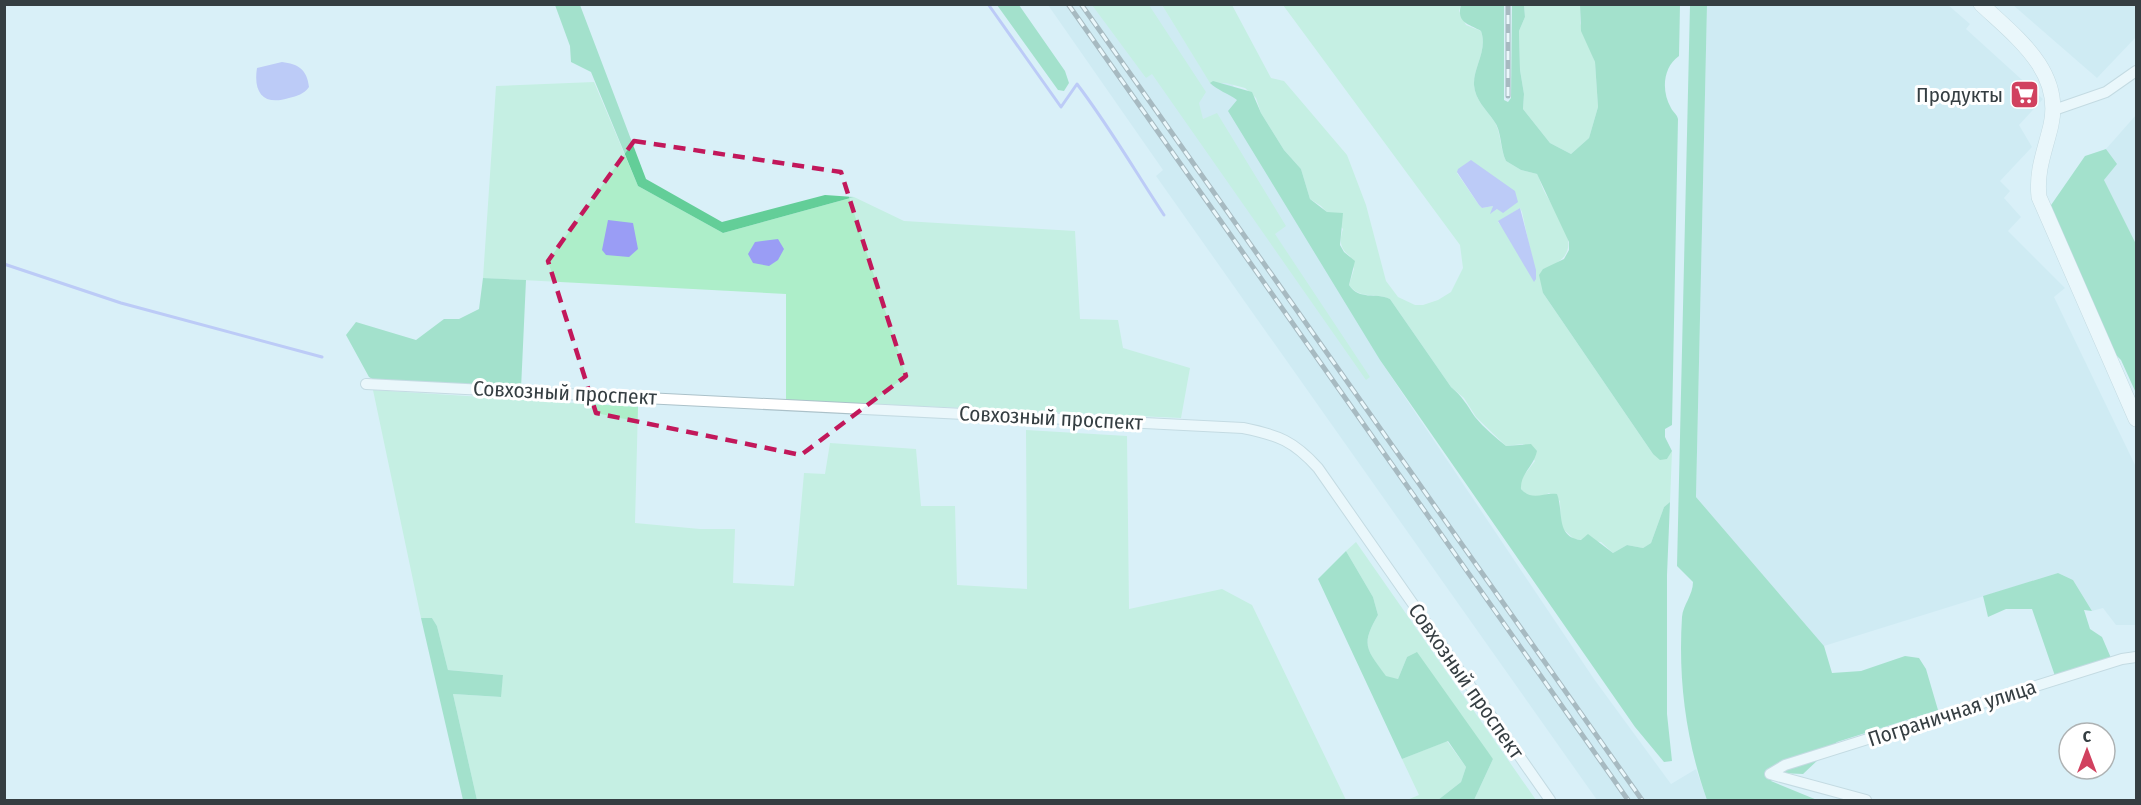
<svg xmlns="http://www.w3.org/2000/svg" width="2141" height="805" viewBox="0 0 2141 805" font-family="'Fira Sans Condensed',sans-serif">
	<style>
		.built { fill: #c4e4ee }
		.green { fill: #adeec9; fill-rule: evenodd }
		.forest { fill: #63ce98 }
		.water { fill: #9a9df5 }
		.lines { fill: none; stroke-linecap: round; stroke-linejoin: round }
		.stream { stroke: #9a9df5; stroke-width: 3 }
		.street-casing { stroke: #abc1c9; stroke-width: 12 }
		.secondary-casing { stroke: #abc1c9; stroke-width: 16 }
		.street { stroke: #fff; stroke-width: 10 }
		.secondary { stroke: #fff; stroke-width: 15 }
		.rail-casing { stroke: #6b797e; stroke-width: 5 }
		.rail { stroke: #fff; stroke-width: 3; stroke-dasharray: 9; stroke-linecap: butt }
		.marked { fill: none; stroke: #c2185b; stroke-width: 4.5; stroke-dasharray: 12 8; stroke-linejoin: round }
		.labels { text-anchor: middle; stroke-width: 6; stroke-linejoin: round; paint-order: stroke }
		.poi-label { font-size: 21px; fill: #353e42; stroke: #fff; text-anchor: end }
		.street-label { font-size: 21px; fill: #353e42; stroke: #fff }
	</style>
	<rect width="100%" height="100%" fill="#d9f0f8"/>
	<!-- built -->
	<path class="built" d="M1048 5H1162L1205 74 1228 76 1380 360 1594 679 1671 784 1696 769 1707 800H1597L1156 176 1163 170Z
		M1707 5H1948L1970 24 1966 29 2043 99 2019 125 2032 147 2000 181 2010 191 2004 198 2021 217 2008 231 2065 288 2054 297 2136 467V625H2116L2103 608 2092 611 2073 580 2058 573 1824 646 1696 497Z
		M2013 5H2136V37L2097 78Z
		M2136 115V244L2104 180 2116 164 2106 149Z"/>
	<!-- green -->
	<path class="green" d="M1092 5H1149L1206 92 1199 103 1203 119 1217 113 1286 226 1275 234 1370 377 1366 380 1152 74 1146 78Z
		M1162 5H1232L1271 78 1284 81 1347 155 1366 205 1386 281 1398 297 1415 305H1423L1438 300 1451 292 1463 268 1460 245 1283 5H1461L1459 11 1466 25 1481 31C1488 51 1473 67 1474 85 1475 100 1486 109 1494 121 1501 131 1500 149 1506 161L1521 170 1537 174C1540 179 1541 185 1544 191 1559 219 1591 254 1543 269V293L1653 454 1667 459 1672 451 1670 502 1664 507 1651 543 1643 548 1627 545 1613 553 1601 542 1574 539 1561 527 1560 501 1549 493C1538 499 1529 498 1521 489V479L1535 461 1523 444 1506 446 1476 417 1464 398 1451 387 1390 299C1375 292 1360 300 1349 285L1354 269 1350 256C1340 249 1339 241 1343 229L1321 206 1310 199 1301 169 1284 150 1261 113 1256 98 1245 88 1226 83H1210ZM1468 163 1497 209 1491 213 1493 206 1482 208 1479 205 1457 173ZM1520 208 1522 212 1534 267 1498 222Z
		M1524 5H1580V23L1595 62 1598 107 1589 138 1571 154 1550 143 1523 109 1524 94 1520 70 1519 31 1525 17Z
		M594 82 638 186 723 233 854 197 904 221 1075 231 1080 319 1118 320 1123 348 1190 368 1181 418 786 400V294L483 278 496 86Z
		M373 390 638 407 635 523 700 529H735L733 583 794 586 804 473 825 474 830 443 916 449 921 506H955L957 585 1027 589 1026 430 1127 436 1129 609 1222 589 1252 605 1346 800H477L453 694 500 697 503 675 448 670 437 626 432 618H421Z
		M1356 542 1536 800H1474L1493 759 1407 657 1398 679 1386 677C1367 649 1360 646 1378 615L1373 597 1346 551Z
		M1447 741 1466 767 1461 782 1438 800H1407L1419 795 1402 759Z"/>
	<!-- forest -->
	<path class="forest" d="M555 5H580L646 179 722 222 825 195 854 197 723 233 638 186 591 72 571 62 570 46Z
		M997 5H1019L1065 71 1069 83 1064 91 1058 90Z
		M1461 5H1504V100L1508 102 1511 98 1512 5H1524L1525 17 1519 31 1520 70 1524 94 1523 109 1550 143 1571 154 1589 138 1598 107 1595 62 1581 31 1580 5H1680L1679 56C1663 67 1661 91 1671 108 1673 112 1677 114 1678 119L1672 425 1665 429V437L1672 451 1667 459 1660 460 1653 454 1543 293 1539 275 1543 269 1564 259 1569 250V242L1537 174 1521 170 1506 161C1500 149 1502 131 1494 121 1486 109 1475 100 1474 85 1473 67 1488 51 1481 31 1469 24 1456 23 1461 5Z
		M1690 5H1707L1696 497 1824 646 1832 673 1861 671 1905 656 1919 658 1926 669 1938 710 1837 742 1803 774 1780 773 1771 781 1817 800H1707C1686 741 1678 680 1682 617 1683 605 1693 595 1693 582L1677 566Z
		M1213 81 1252 92 1261 113 1284 150 1301 169 1310 199 1327 212 1343 213 1340 245 1344 252 1355 261 1349 285C1360 301 1375 292 1390 299L1451 387C1462 396 1467 405 1475 417 1484 428 1495 437 1506 446L1531 444 1537 451C1534 466 1520 474 1521 489 1533 502 1543 492 1557 494 1564 512 1555 537 1581 540L1588 534 1613 553 1627 545 1643 548 1651 543 1664 507 1670 502 1667 575V714L1672 761 1664 762 1635 727 1380 360 1228 111 1237 100C1229 94 1217 90 1210 83Z
		M2106 149 2117 164 2104 180 2136 244V393L2121 360 2114 353 2049 208 2085 156Z
		M483 278 526 280 521 389 378 382 369 377 346 335 356 322 416 340 444 319H459L479 309Z
		M1346 551 1373 597 1378 615C1360 646 1367 649 1386 676L1398 679 1407 657 1417 652 1493 759 1474 800H1438L1461 782 1466 767 1448 741 1402 759 1318 579Z
		M2058 573 2073 580 2092 611 2084 610 2090 629 2102 637 2111 658 2055 676 2032 609H2006L1988 617 1983 596Z
		M421 618H432L437 626 448 670 503 675 501 697 453 694 477 800H463Z"/>
	<!-- water -->
	<path class="water" d="M282 62C298 64 307 69 309 87 304 94 297 96 289 98 264 106 253 93 257 68Z
		M1471 160 1515 191 1518 202 1503 213 1497 209 1490 214 1493 206 1482 208 1479 205 1457 172 1458 169Z
		M1520 208 1536 270V279L1534 282 1498 221Z
		M608 220 633 223 638 249 629 257 606 255 602 250Z
		M778 239 784 249 778 260 769 266 753 263 748 254 755 242Z"/>
	<g class="lines">
		<!-- stream -->
		<path class="stream" d="M988 4 1061 107 1077 84C1109 126 1135 171 1164 215
			M4 264 121 303 322 357"/>
		<defs>
			<path id="street" d="M2054 110 2106 92 2136 71
				M366 384 1243 428C1278 435 1294 441 1318 468L1550 800
				M1770 774 1785 765 2122 659 2136 657
				M1770 774 1866 800"/>
			<path id="secondary" d="M1981 4C2016 37 2063 71 2051 125 2045 151 2036 170 2039 197L2136 419"/>
		</defs>
		<!-- street casing -->
		<use href="#street" class="street-casing"/>
		<!-- secondary casing -->
		<use href="#secondary" class="secondary-casing"/>
		<!-- street -->
		<use href="#street" class="street"/>
		<!-- secondary -->
		<use href="#secondary" class="secondary"/>
		<defs>
			<path id="rail" d="M1068 4 1628 800
				M1081 4 1642 800
				M1508 96V4"/>
		</defs>
		<!-- rail casing -->
		<use href="#rail" class="rail-casing"/>
		<!-- rail -->
		<use href="#rail" class="rail"/>
	</g>
	<!-- marked area -->
	<path d="M0 0H2141V805H0ZM634 141 841 172 906 376 801 455 596 413 548 261Z" fill="#d9f0f8" fill-opacity=".55" fill-rule="evenodd"/>
	<path class="marked" d="M634 141 841 172 906 376 801 455 596 413 548 261Z"/>
	<!-- icons -->
	<defs>
		<symbol id="supermarket-square" viewBox="-11 -11 22 22"><rect x="-9" y="-9" width="18" height="18" rx="4" fill="#d1415f" stroke="#fff"/><path d="M-6-5.5h2.5l.6 2H6L4.5 2H-2.5L-4.4-4H-6ZM-1.5 3.2a1.3 1.3 0 1 0 .1 0ZM3 3.2a1.3 1.3 0 1 0 .1 0Z" fill="#fff"/></symbol>
	</defs>
	<g fill-rule="evenodd">
		<use href="#supermarket-square" x="2008" y="78" width="33" height="33"/>
	</g>
	<g class="labels">
		<!-- poi labels -->
		<g class="poi-label">
			<text x="2003" y="102">Продукты</text>
		</g>
		<!-- street labels -->
		<g class="street-label">
			<text transform="translate(565 393) rotate(3)" y="7">Совхозный проспект</text>
			<text transform="translate(1051 418) rotate(3)" y="7">Совхозный проспект</text>
			<text transform="translate(1466 681) rotate(55)" y="7">Совхозный проспект</text>
			<text transform="translate(1952 713) rotate(-18)" y="7">Пограничная улица</text>
		</g>
	</g>
	<!-- border -->
	<rect width="2141" height="805" fill="none" stroke="#353e42" stroke-width="12"/>
	<!-- north arrow -->
	<g transform="translate(2087 751)"><circle r="28" fill="#ffffff" stroke="#aeb2b3" stroke-width="1.5"/>
	<path d="M0-4.5L10 22L0 15L-10 22Z" fill="#d1415f"/>
	<text y="-9" font-size="16" font-weight="bold" text-anchor="middle" fill="#353e42">С</text>
	</g>
</svg>
